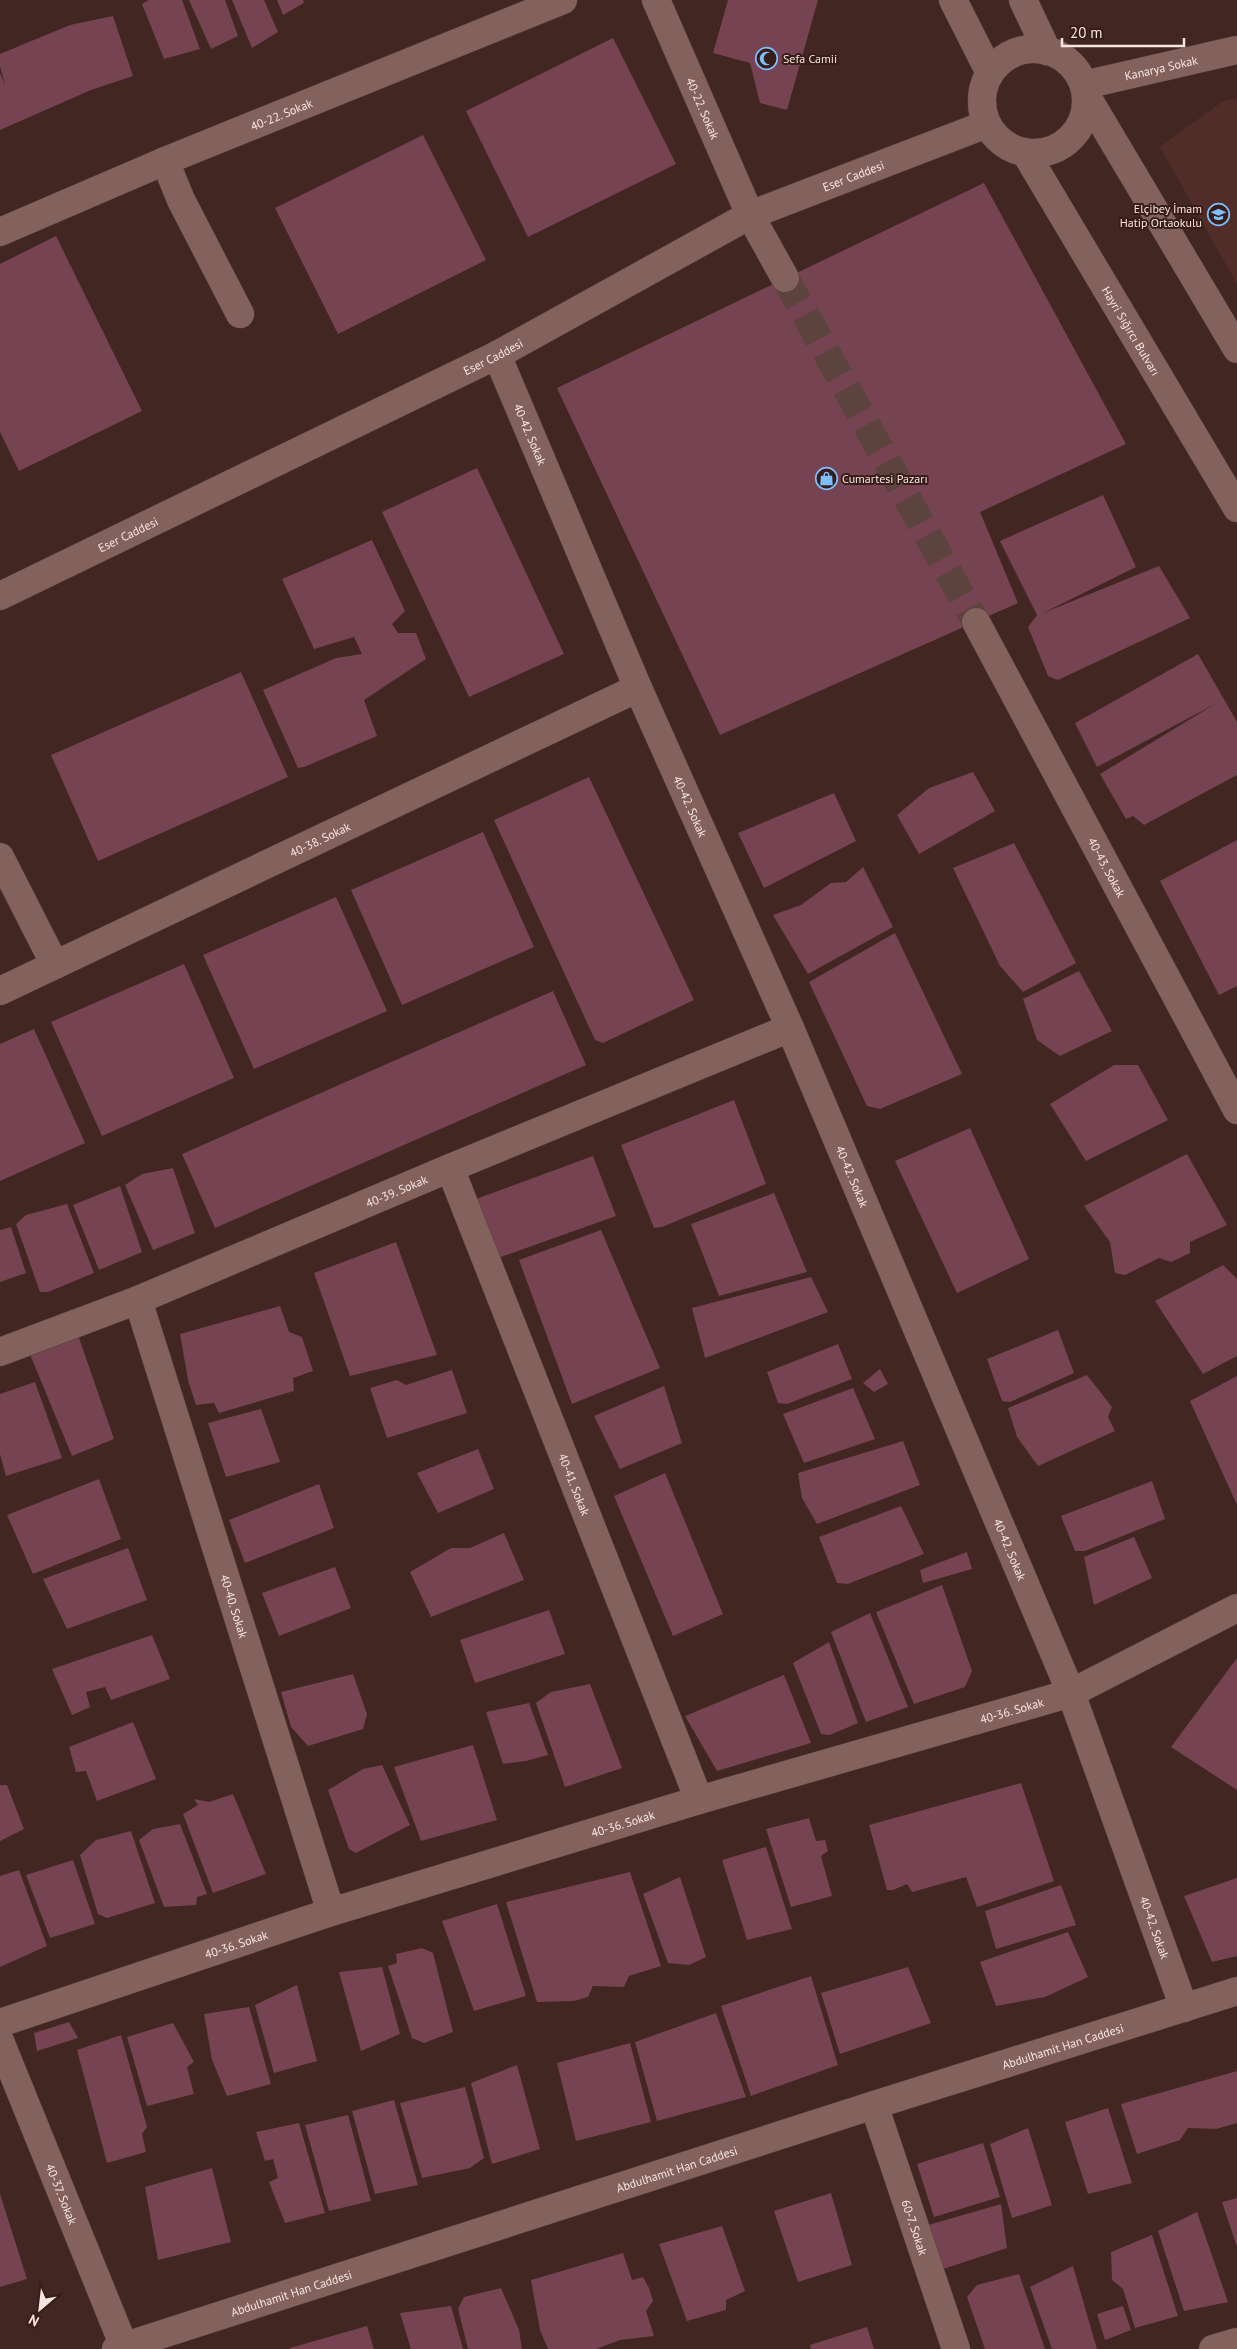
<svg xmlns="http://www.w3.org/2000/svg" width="1237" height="2349" font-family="'PT Sans',sans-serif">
<rect width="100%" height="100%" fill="#422621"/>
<!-- built -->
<path fill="#502d28" d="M 1237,98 L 1237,284 L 1160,147 L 1223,101 Z"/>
<!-- building -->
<g fill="#754352">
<path d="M 149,0 L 182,0 L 200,49 L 164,59 L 142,4 Z"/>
<path d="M 189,0 L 225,0 L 238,36 L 211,49 Z"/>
<path d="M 232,0 L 264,0 L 278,32 L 252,48 Z"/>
<path d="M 277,0 L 303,0 L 304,3 L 283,15 Z"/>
<path d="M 728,0 L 818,0 L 787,110 L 760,103 L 750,63 L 713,53 Z"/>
<path d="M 113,16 L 133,76 L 91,90 L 0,130 L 0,73 L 5,85 L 0,66 L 0,54 L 70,25 Z"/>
<path d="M 613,38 L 676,164 L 528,237 L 466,111 Z"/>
<path d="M 423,135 L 486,260 L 338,334 L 275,208 Z"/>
<path d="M 984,183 L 1126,444 L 980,512 L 1018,603 L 720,735 L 557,388 Z"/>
<path d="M 56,236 L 142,411 L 19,471 L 0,432 L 0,264 Z"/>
<path d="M 477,468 L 564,654 L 469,697 L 382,512 Z"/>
<path d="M 1103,495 L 1136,567 L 1043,613 L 1159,566 L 1190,618 L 1058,680 L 1048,676 L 1028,627 L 1037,615 L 1000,541 Z"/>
<path d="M 372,540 L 405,611 L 392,624 L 398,633 L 416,633 L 426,659 L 364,700 L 377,736 L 304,767 L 298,768 L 263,690 L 336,658 L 362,654 L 354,637 L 314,649 L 282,579 Z"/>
<path d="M 1198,654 L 1237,722 L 1237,775 L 1144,825 L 1133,816 L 1126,819 L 1100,774 L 1215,704 L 1097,767 L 1075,723 Z"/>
<path d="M 241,672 L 288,777 L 98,861 L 51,755 Z"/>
<path d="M 973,772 L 995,811 L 919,854 L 897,815 L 929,788 Z"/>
<path d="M 589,777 L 694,1000 L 603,1043 L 595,1040 L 494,820 Z"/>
<path d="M 834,793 L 856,841 L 764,888 L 738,833 Z"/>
<path d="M 483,832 L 534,947 L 402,1005 L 351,890 Z"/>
<path d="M 1237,840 L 1237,986 L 1219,995 L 1160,881 Z"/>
<path d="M 1014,843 L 1076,963 L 1023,992 L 1000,966 L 953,868 Z"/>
<path d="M 863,867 L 893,927 L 808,974 L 773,915 L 801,905 L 831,883 L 846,882 Z"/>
<path d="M 336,897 L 387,1011 L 254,1069 L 203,955 Z"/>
<path d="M 895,933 L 962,1074 L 880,1109 L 867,1106 L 809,982 Z"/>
<path d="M 184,964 L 234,1078 L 102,1136 L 51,1022 Z"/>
<path d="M 1079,971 L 1112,1031 L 1060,1056 L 1037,1040 L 1023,999 Z"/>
<path d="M 553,991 L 586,1065 L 215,1228 L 182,1154 Z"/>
<path d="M 34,1029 L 85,1143 L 0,1181 L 0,1044 Z"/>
<path d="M 1114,1065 L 1138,1065 L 1168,1120 L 1086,1161 L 1050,1104 Z"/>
<path d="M 734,1100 L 766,1184 L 662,1227 L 654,1228 L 621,1145 Z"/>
<path d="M 970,1128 L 1029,1259 L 957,1293 L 895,1161 Z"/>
<path d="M 1187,1154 L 1227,1225 L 1190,1242 L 1190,1253 L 1171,1262 L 1159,1258 L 1125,1275 L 1115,1273 L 1110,1242 L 1084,1206 Z"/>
<path d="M 593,1156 L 616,1216 L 498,1258 L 476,1199 Z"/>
<path d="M 173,1168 L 195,1233 L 153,1250 L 125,1185 L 142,1174 Z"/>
<path d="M 120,1186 L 142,1252 L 99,1270 L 73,1205 Z"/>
<path d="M 774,1193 L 807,1272 L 719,1296 L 691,1224 Z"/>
<path d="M 67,1204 L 94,1273 L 48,1292 L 40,1292 L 16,1224 L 26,1215 Z"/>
<path d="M 11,1227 L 26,1273 L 0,1282 L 0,1230 Z"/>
<path d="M 601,1230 L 660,1368 L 572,1404 L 519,1260 Z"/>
<path d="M 396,1242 L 437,1355 L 350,1376 L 314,1273 Z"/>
<path d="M 1223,1265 L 1237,1279 L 1237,1356 L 1203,1374 L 1155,1301 Z"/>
<path d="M 811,1277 L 828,1312 L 705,1358 L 692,1308 Z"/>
<path d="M 280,1306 L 289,1332 L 302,1337 L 313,1371 L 293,1378 L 294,1391 L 219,1413 L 214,1403 L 196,1405 L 188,1380 L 180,1334 Z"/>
<path d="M 1058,1330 L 1074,1373 L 1010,1402 L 1002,1401 L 987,1359 Z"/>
<path d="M 78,1335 L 114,1439 L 72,1456 L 29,1352 Z"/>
<path d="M 838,1344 L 852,1379 L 787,1404 L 778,1403 L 767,1372 Z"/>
<path d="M 880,1369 L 888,1384 L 874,1392 L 863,1383 Z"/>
<path d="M 452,1370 L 467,1413 L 387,1438 L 370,1388 L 397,1380 L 406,1385 Z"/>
<path d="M 1087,1375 L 1112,1407 L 1108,1417 L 1115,1431 L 1038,1466 L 1017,1437 L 1008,1408 Z"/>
<path d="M 1237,1376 L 1237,1505 L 1190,1401 Z"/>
<path d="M 35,1382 L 62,1458 L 6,1476 L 0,1454 L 0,1394 Z"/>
<path d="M 664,1386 L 682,1443 L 620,1469 L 594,1416 Z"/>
<path d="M 853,1388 L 875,1439 L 804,1463 L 783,1414 Z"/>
<path d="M 261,1409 L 280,1462 L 226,1477 L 208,1423 Z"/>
<path d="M 903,1441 L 920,1485 L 817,1524 L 802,1498 L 798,1473 Z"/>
<path d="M 478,1449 L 494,1489 L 438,1513 L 417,1473 Z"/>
<path d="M 665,1473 L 723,1614 L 673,1636 L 614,1496 Z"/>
<path d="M 99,1479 L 121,1539 L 33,1574 L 7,1515 Z"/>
<path d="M 1152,1481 L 1165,1519 L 1085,1551 L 1075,1551 L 1061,1516 Z"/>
<path d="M 319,1484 L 334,1528 L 245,1563 L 229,1520 Z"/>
<path d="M 901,1506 L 924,1554 L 848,1584 L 837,1583 L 819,1537 Z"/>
<path d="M 504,1533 L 524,1580 L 431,1617 L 410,1572 L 451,1548 L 470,1548 Z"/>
<path d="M 1134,1537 L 1152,1578 L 1094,1605 L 1084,1557 Z"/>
<path d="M 128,1548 L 147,1600 L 67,1629 L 43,1579 Z"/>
<path d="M 967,1552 L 972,1569 L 923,1583 L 920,1570 Z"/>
<path d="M 335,1567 L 351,1608 L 279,1636 L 262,1593 Z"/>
<path d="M 942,1585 L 972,1671 L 965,1687 L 914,1704 L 876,1612 Z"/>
<path d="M 549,1610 L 565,1654 L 475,1683 L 460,1640 Z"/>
<path d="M 870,1613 L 908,1707 L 866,1722 L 831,1632 Z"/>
<path d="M 152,1635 L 170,1679 L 111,1700 L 105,1687 L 86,1692 L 90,1707 L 72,1715 L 52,1669 Z"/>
<path d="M 829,1642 L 858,1723 L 830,1735 L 821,1734 L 793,1663 Z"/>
<path d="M 1237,1658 L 1237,1790 L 1171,1747 Z"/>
<path d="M 353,1674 L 367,1714 L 363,1729 L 308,1746 L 291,1727 L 281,1692 Z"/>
<path d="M 784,1675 L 811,1743 L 717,1771 L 685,1716 Z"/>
<path d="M 590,1684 L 622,1768 L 565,1787 L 536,1703 L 551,1692 Z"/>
<path d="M 529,1703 L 548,1755 L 526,1761 L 503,1764 L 486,1712 Z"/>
<path d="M 133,1722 L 156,1779 L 97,1801 L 86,1771 L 76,1772 L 69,1747 Z"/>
<path d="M 473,1745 L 497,1820 L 421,1841 L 394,1767 Z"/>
<path d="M 382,1765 L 410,1825 L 356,1853 L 349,1849 L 328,1790 L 363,1769 Z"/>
<path d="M 1021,1783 L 1054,1881 L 977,1907 L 966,1877 L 912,1892 L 907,1884 L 893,1890 L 887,1890 L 869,1825 Z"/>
<path d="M 0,1785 L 7,1785 L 24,1829 L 0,1841 Z"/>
<path d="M 233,1794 L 266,1874 L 213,1893 L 183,1814 L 198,1805 L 194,1799 L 209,1802 Z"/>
<path d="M 809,1818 L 816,1841 L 825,1840 L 828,1851 L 821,1856 L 832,1896 L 791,1907 L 766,1829 Z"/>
<path d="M 180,1824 L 207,1894 L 197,1897 L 196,1905 L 164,1907 L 139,1840 L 153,1829 Z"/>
<path d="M 131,1831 L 155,1903 L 107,1918 L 98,1914 L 80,1855 L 96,1840 Z"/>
<path d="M 766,1847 L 792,1929 L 747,1940 L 722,1860 Z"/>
<path d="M 73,1860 L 95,1924 L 50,1938 L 26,1875 Z"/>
<path d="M 19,1870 L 47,1946 L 0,1967 L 0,1876 Z"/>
<path d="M 630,1872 L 661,1966 L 629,1976 L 624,1987 L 593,1986 L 588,1997 L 574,2001 L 537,2002 L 506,1902 Z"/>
<path d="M 680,1877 L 706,1957 L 689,1965 L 668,1963 L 643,1894 Z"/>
<path d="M 1237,1878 L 1237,1956 L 1212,1962 L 1184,1896 Z"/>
<path d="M 1061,1885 L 1076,1925 L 996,1949 L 985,1911 Z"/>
<path d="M 497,1904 L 526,1996 L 474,2011 L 442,1921 Z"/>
<path d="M 1068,1932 L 1088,1977 L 1045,1997 L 996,2006 L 980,1962 Z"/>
<path d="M 422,1948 L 433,1953 L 453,2032 L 424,2043 L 412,2038 L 388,1966 L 397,1963 L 396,1954 Z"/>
<path d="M 382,1967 L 400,2034 L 361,2051 L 339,1972 Z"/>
<path d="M 908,1967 L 931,2023 L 840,2054 L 821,1993 Z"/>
<path d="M 811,1976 L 838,2065 L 751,2096 L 721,2006 Z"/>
<path d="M 297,1985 L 317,2061 L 274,2073 L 255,2005 Z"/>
<path d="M 249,2007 L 271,2084 L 227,2096 L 212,2060 L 204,2014 Z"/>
<path d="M 716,2013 L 746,2097 L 657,2121 L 635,2042 Z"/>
<path d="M 69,2022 L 78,2038 L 37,2051 L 34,2033 Z"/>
<path d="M 173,2023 L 194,2062 L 187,2067 L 194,2094 L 147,2106 L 127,2037 Z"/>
<path d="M 121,2035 L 147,2127 L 142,2134 L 146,2152 L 107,2163 L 77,2050 Z"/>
<path d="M 630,2043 L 651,2122 L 576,2141 L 557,2063 Z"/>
<path d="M 517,2065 L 540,2149 L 492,2164 L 471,2083 Z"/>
<path d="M 1237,2071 L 1237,2123 L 1216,2129 L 1188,2128 L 1180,2140 L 1137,2154 L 1121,2104 Z"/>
<path d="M 465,2087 L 484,2158 L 470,2168 L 422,2178 L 400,2103 Z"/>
<path d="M 394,2100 L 418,2185 L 375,2194 L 352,2111 Z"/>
<path d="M 1108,2108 L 1132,2183 L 1088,2194 L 1065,2122 Z"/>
<path d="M 348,2115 L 371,2201 L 329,2211 L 305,2125 Z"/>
<path d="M 299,2123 L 325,2213 L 285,2223 L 269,2182 L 278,2178 L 273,2159 L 265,2161 L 256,2132 Z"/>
<path d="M 1028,2128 L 1052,2205 L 1012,2218 L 990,2144 Z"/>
<path d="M 983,2143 L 1000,2197 L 934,2217 L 917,2164 Z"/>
<path d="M 212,2168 L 231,2242 L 158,2260 L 145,2187 Z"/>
<path d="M 831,2193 L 852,2265 L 798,2282 L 774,2211 Z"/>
<path d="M 0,2194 L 27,2279 L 0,2287 Z"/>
<path d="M 1237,2198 L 1237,2247 L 1222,2202 Z"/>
<path d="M 1001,2204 L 1007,2248 L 931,2273 L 918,2228 Z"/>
<path d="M 1197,2212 L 1228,2302 L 1184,2311 L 1158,2231 Z"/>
<path d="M 722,2226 L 745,2291 L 726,2300 L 726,2310 L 687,2321 L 659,2244 Z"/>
<path d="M 1152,2235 L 1178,2316 L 1135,2328 L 1123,2289 L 1112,2280 L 1111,2252 Z"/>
<path d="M 623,2253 L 632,2280 L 643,2277 L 649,2288 L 653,2301 L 646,2311 L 654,2336 L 620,2340 L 596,2349 L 548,2349 L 540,2330 L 531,2280 Z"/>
<path d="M 1073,2266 L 1097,2349 L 1052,2349 L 1030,2287 Z"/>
<path d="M 1019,2274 L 1045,2349 L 985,2349 L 967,2297 L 977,2285 Z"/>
<path d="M 501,2288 L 519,2330 L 522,2349 L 468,2349 L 458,2309 L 464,2297 Z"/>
<path d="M 451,2306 L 463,2349 L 411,2349 L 400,2313 Z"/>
<path d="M 1123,2306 L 1131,2330 L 1105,2340 L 1097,2314 Z"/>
<path d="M 367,2326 L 374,2349 L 290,2349 L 290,2348 Z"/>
<path d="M 867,2327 L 874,2349 L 811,2349 L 810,2345 Z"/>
</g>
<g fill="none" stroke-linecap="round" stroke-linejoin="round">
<!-- minor-tunnel -->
<path stroke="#5d433e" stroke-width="28" stroke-dasharray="28 14" stroke-linecap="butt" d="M 785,278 L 976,622"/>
<defs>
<g id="minor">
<path id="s1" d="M 656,0 L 750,215 L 785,278"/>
<path d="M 953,0 L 990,73"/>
<path d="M 1023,0 L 1047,51"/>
<circle cx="1034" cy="101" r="52"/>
<path id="s2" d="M 1084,85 L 1237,50"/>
<path d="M 1087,97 L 1237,349"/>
<path id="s3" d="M 1025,152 L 1237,508"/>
<path d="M 165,161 L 181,200 L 240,314"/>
<path id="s4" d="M 0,232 L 165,161 L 563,0"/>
<path id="s5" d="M 497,355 L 638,688 L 790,1028 L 1071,1693 L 1184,2008"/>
<path id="s6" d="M 0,596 L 497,355 L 750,215 L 987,124"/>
<path id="s7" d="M 976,622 L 1237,1110"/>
<path d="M 0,857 L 55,965"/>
<path id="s8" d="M 0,991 L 638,688"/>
<path id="s9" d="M 450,1168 L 699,1800"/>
<path id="s10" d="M 138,1300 L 331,1912"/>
<path id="s11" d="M 0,1352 L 138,1300 L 450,1168 L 790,1028"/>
<path id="s12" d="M 0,2023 L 331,1912 L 699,1800 L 1071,1693 L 1237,1608"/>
<path id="s13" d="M 0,2041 L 125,2349"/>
<path id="s14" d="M 874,2105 L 956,2349"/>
<path id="s15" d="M 116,2349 L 874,2105 L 1237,1991"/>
<path d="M 1213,2349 L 1237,2342"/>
</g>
</defs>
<!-- minor casing -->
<use href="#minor" stroke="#59423e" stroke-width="29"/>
<!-- minor -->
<use href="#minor" stroke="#83625d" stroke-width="28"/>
</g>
<!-- icons -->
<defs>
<symbol id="mosque-ring" viewBox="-11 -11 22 22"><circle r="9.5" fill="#371c18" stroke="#7ebef9" stroke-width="1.5"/><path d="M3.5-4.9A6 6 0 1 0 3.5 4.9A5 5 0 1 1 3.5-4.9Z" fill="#7ebef9"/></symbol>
<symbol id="school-ring" viewBox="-11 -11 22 22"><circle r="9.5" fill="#371c18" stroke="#7ebef9" stroke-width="1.5"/><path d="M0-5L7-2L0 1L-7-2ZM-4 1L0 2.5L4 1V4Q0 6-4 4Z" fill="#7ebef9"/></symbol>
<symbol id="shop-ring" viewBox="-11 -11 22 22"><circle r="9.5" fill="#371c18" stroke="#7ebef9" stroke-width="1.5"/><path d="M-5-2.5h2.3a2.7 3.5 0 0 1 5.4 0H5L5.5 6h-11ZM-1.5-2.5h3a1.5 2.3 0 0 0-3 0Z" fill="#7ebef9"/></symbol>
</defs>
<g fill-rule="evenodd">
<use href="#mosque-ring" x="754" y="46" width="25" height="25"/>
<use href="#school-ring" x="1206" y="202" width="25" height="25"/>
<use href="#shop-ring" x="814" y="466" width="25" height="25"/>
</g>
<g text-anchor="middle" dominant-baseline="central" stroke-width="4" stroke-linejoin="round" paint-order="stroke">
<!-- poi labels -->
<g font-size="12" fill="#f8e5e1" stroke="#371c18" text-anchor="start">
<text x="783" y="58">Sefa Camii</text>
<text x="1202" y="208" text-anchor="end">Elçibey İmam<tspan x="1202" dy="14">Hatip Ortaokulu</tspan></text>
<text x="842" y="478">Cumartesi Pazarı</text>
</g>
<!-- street labels -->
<g font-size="12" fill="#f8e5e1" stroke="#371c18">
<text stroke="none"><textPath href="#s2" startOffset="79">Kanarya Sokak</textPath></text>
<text stroke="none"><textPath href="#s1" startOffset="118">40-22. Sokak</textPath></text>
<text stroke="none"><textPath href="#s4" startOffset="305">40-22. Sokak</textPath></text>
<text stroke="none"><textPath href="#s6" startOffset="952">Eser Caddesi</textPath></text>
<text stroke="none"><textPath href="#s3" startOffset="208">Hayri Sığırcı Bulvarı</textPath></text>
<text stroke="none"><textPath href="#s6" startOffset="548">Eser Caddesi</textPath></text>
<text stroke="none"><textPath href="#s5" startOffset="86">40-42. Sokak</textPath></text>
<text stroke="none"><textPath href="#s6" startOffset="142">Eser Caddesi</textPath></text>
<text stroke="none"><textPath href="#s5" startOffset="491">40-42. Sokak</textPath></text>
<text stroke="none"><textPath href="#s8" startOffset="354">40-38. Sokak</textPath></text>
<text stroke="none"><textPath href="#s7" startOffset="278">40-43. Sokak</textPath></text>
<text stroke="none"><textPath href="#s5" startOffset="895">40-42. Sokak</textPath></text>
<text stroke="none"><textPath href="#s11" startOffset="428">40-39. Sokak</textPath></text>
<text stroke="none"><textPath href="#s9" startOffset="340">40-41. Sokak</textPath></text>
<text stroke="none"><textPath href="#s5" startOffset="1300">40-42. Sokak</textPath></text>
<text stroke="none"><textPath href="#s10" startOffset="321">40-40. Sokak</textPath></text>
<text stroke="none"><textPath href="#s12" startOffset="1059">40-36. Sokak</textPath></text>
<text stroke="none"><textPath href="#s12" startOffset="654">40-36. Sokak</textPath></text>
<text stroke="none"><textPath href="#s5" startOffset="1705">40-42. Sokak</textPath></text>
<text stroke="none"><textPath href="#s12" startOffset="249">40-36. Sokak</textPath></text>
<text stroke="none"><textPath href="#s15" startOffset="994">Abdulhamit Han Caddesi</textPath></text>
<text stroke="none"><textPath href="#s15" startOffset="589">Abdulhamit Han Caddesi</textPath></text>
<text stroke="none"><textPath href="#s13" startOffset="165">40-37. Sokak</textPath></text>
<text stroke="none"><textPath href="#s14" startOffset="129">60-7. Sokak</textPath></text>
<text stroke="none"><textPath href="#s15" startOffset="184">Abdulhamit Han Caddesi</textPath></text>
</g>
</g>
<!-- north arrow -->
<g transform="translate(40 2309) rotate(208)" stroke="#371c18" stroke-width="4" paint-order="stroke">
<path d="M0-4L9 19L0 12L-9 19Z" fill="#f8e5e1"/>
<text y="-8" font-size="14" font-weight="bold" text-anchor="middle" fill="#f8e5e1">N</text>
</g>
<!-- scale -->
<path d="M1062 38v8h122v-8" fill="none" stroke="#f8e5e1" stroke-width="2.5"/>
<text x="1070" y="38" font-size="15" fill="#f8e5e1" stroke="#371c18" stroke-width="4" paint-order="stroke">20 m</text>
</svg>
